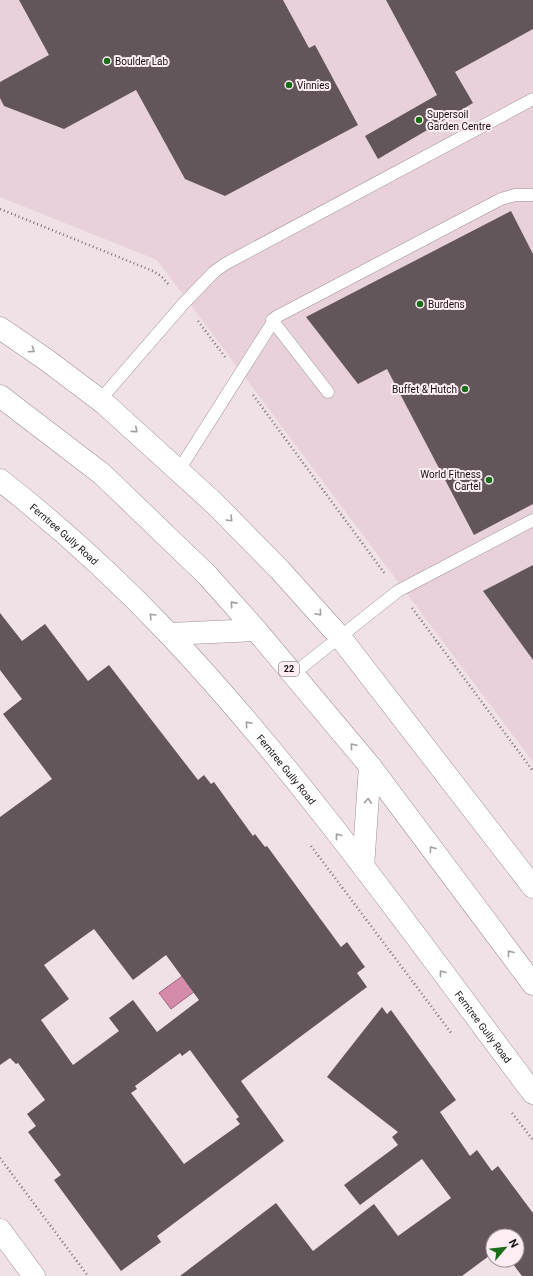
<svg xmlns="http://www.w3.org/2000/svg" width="533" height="1276" font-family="Roboto,sans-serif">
<rect width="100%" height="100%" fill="#f0e1e7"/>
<!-- built -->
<path fill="#e8d1da" d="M 0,0 L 533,0 L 533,762 L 157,260 L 0,197 Z"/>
<!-- water -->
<path fill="#d68bab" stroke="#9c667d" d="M 192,969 L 203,985 L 171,1009 L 159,993 Z"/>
<!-- building -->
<g fill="#63565b" fill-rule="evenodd">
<path d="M 19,0 L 283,0 L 309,48 L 315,45 L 358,125 L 225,196 L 185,179 L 136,90 L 64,129 L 4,106 L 0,98 L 0,82 L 49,55 Z"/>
<path d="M 386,0 L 533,0 L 533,29 L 455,72 L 473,103 L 378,159 L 365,136 L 437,95 Z"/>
<path d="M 511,211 L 533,254 L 533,504 L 474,535 L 387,369 L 358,384 L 306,317 Z"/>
<path d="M 533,565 L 533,660 L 483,591 Z"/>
<path d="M 0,613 L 22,641 L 45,624 L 88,681 L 109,665 L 198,780 L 204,775 L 211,784 L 214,782 L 253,836 L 255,834 L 265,847 L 267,846 L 341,947 L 347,942 L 365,967 L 357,973 L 367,987 L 241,1081 L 284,1141 L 157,1236 L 161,1242 L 121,1271 L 54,1180 L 61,1175 L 28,1132 L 36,1126 L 27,1114 L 45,1100 L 18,1063 L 16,1064 L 10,1058 L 0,1065 L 0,817 L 52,779 L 3,714 L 22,699 L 0,670 ZM 94,929 L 133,980 L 166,955 L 199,1000 L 157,1032 L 133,1000 L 109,1018 L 119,1031 L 73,1065 L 41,1020 L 69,999 L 44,965 ZM 190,1050 L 239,1117 L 236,1119 L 240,1124 L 184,1164 L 131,1093 L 137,1089 L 135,1086 L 180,1053 L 182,1056 Z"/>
<path d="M 382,1007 L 387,1014 L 391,1010 L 456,1100 L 440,1112 L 470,1156 L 477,1150 L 492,1171 L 498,1166 L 533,1213 L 533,1276 L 522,1276 L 510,1260 L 517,1260 L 517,1236 L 493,1236 L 493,1253 L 462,1276 L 180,1276 L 276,1203 L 313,1251 L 374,1204 L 398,1236 L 451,1198 L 422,1159 L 360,1205 L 344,1185 L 398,1145 L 392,1137 L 398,1132 L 327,1077 Z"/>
</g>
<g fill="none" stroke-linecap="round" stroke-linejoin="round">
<defs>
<g id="service">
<path d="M 272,320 L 328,392"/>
<path d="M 100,400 L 184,303 L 214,272 L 225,264 L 533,99"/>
<path d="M 179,470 L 276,317 L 501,199 L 515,195 L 533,195"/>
<path d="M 293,674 L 398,591 L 533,520"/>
</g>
<g id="minor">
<path id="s1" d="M 0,480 C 60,527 117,579 169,634 C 302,775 417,939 533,1093"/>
<path d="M 170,634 L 256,630"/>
<path d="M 363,867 L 370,766"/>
<path d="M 0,1230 L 34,1276"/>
</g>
<g id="primary">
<path d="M 0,328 L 48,361 L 105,404 L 214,503 L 279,569 L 340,637 L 533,887"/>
<path d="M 0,396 L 102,474 L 208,576 L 256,630 L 370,766 L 533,984"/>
</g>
</defs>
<!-- service casing -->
<use href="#service" stroke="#9f9096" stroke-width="13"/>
<!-- minor casing -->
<use href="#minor" stroke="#9f9096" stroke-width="23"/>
<!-- primary casing -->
<use href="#primary" stroke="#9f9096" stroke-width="23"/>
<!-- path -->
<g stroke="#7a7074" stroke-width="2.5" stroke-dasharray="1 3" stroke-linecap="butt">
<path d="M 0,209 L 153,271 L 161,276 L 170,286"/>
<path d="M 198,321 L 225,357"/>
<path d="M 253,395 L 385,574"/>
<path d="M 412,608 L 533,771"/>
<path d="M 311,846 L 452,1034"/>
<path d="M 512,1113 L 533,1140"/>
<path d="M 0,1158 L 88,1276"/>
</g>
<!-- service -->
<use href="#service" stroke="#fff" stroke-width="12"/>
<!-- minor -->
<use href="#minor" stroke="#fff" stroke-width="22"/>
<!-- primary -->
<use href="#primary" stroke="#fff" stroke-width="22"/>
</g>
<!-- one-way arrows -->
<defs><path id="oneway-chevron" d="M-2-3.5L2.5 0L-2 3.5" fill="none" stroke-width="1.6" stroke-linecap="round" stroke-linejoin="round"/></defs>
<g stroke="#a29fa0">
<use href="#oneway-chevron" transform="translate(32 350) rotate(34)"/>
<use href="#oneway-chevron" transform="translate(135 430) rotate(41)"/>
<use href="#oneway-chevron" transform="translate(230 519) rotate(45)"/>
<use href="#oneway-chevron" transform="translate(233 604) rotate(-132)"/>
<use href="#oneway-chevron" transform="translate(319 613) rotate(49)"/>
<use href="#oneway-chevron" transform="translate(152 616) rotate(-135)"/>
<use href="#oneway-chevron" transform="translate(248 724) rotate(-131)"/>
<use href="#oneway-chevron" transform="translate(353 746) rotate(-130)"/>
<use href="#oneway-chevron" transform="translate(368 801) rotate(-86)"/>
<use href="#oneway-chevron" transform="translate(338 836) rotate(-128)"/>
<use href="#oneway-chevron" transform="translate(432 849) rotate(-127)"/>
<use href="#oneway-chevron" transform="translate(510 953) rotate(-127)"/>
<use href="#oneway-chevron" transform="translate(442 973) rotate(-127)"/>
</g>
<!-- markers -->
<g fill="#186d16" stroke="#feeef4" stroke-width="1.5">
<circle cx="107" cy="61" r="4"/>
<circle cx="289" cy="85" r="4"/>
<circle cx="419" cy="120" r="4"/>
<circle cx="420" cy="304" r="4"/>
<circle cx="465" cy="389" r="4"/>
<circle cx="489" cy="480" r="4"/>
</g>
<g text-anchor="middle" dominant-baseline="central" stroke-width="4" stroke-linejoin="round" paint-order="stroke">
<!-- shield labels -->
<rect fill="#feeef4" stroke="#5c5356" stroke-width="1" x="279" y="662" width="20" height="14" rx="3"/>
<g font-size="9" font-weight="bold" fill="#161012">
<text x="289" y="669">22</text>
</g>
<!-- poi labels -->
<g font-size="10" fill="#161012" stroke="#feeef4" text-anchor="start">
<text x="115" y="61">Boulder Lab</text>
<text x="297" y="85">Vinnies</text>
<text x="427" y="114">Supersoil<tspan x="427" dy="12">Garden Centre</tspan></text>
<text x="428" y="304">Burdens</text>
<text x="457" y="389" text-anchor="end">Buffet &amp; Hutch</text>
<text x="481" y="474" text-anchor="end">World Fitness<tspan x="481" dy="12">Cartel</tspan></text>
</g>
<!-- street labels -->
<g font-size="10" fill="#161012" stroke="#feeef4">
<text stroke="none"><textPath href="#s1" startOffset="84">Ferntree Gully Road</textPath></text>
<text stroke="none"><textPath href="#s1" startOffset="408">Ferntree Gully Road</textPath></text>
<text stroke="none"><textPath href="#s1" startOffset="732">Ferntree Gully Road</textPath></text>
</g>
</g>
<!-- north arrow -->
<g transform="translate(505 1248) rotate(62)"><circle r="19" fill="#feeef4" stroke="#a1959a"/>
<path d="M0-3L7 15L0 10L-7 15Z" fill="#186d16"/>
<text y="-6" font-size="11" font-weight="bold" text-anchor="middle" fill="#161012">N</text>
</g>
</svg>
